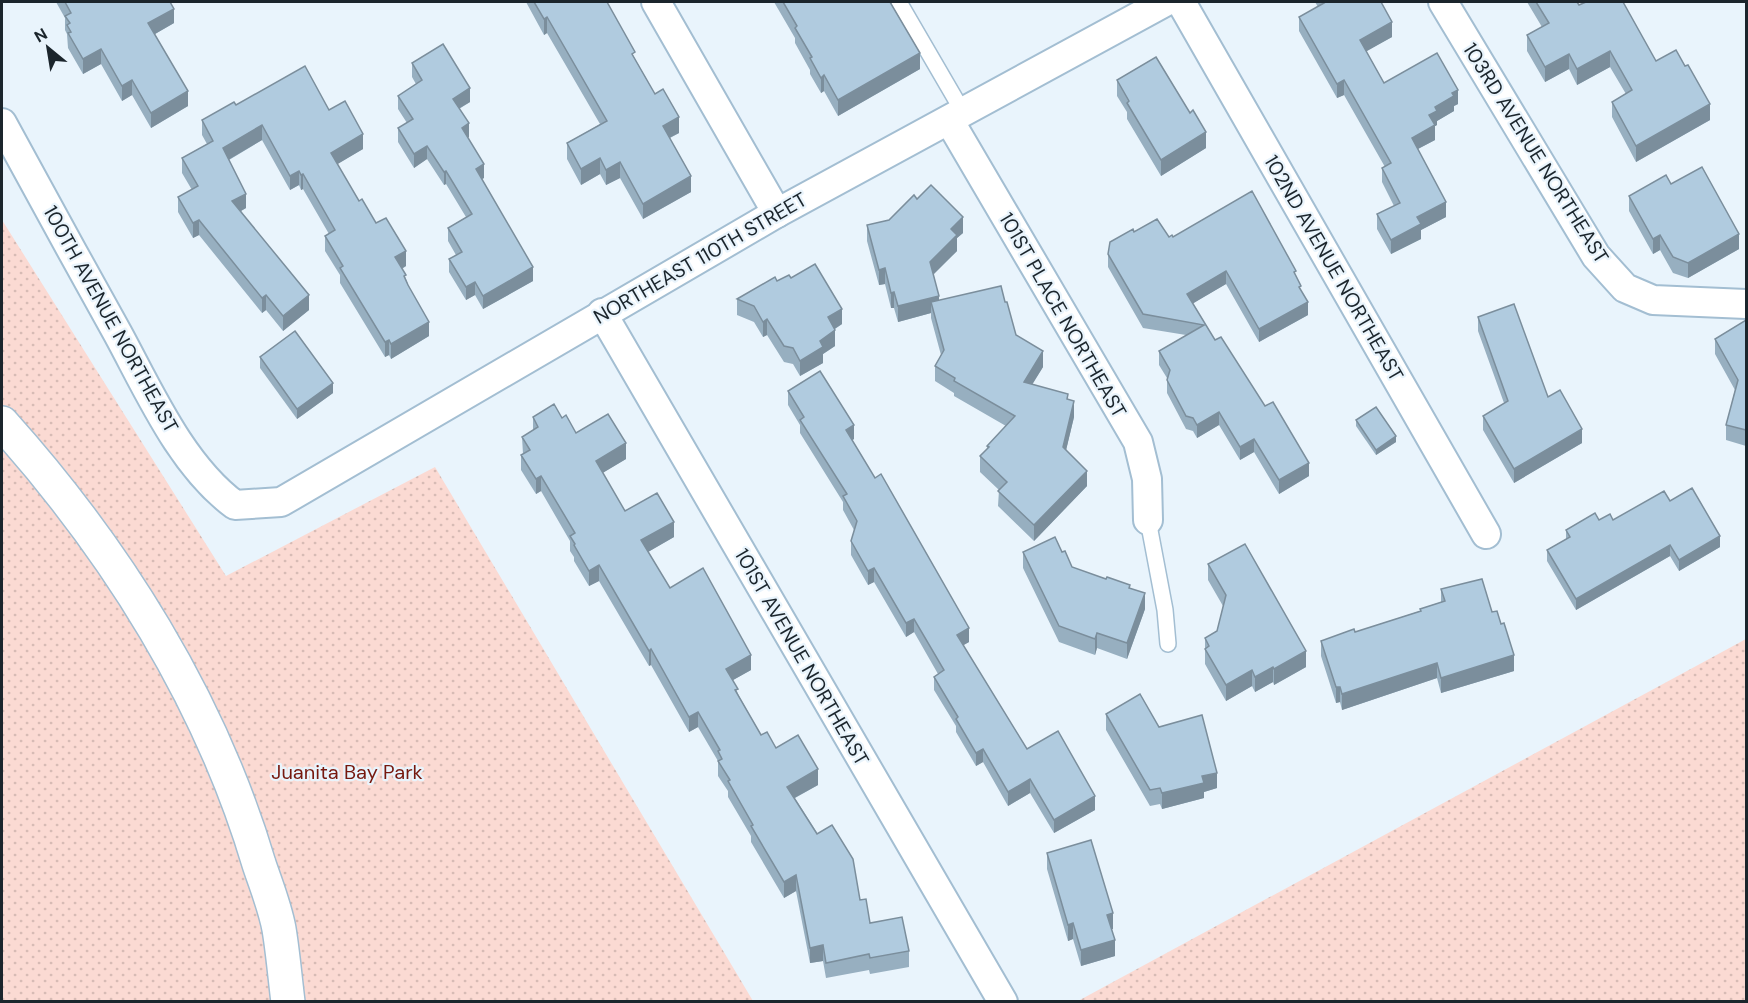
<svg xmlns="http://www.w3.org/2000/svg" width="1748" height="1003" font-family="'DM Sans',sans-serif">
<defs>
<pattern id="park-dots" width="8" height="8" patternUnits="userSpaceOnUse" patternTransform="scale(1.5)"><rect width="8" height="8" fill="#fbdad3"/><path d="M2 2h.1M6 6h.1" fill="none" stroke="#d7bbb5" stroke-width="1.8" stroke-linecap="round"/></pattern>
</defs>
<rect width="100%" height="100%" fill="#e9f4fc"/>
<!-- park -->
<g fill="url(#park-dots)">
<path d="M 2,220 L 226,576 L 435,467 L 753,1001 L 2,1001 Z"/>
<path d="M 1746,639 L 1746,1001 L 1078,1001 Z"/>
</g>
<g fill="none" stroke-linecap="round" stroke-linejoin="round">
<defs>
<g id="service">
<path d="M 899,2 L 963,112"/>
<path d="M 1148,520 L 1165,610 L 1168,644"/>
</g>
<g id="minor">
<path d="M 656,2 L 777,213"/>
<path d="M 1181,2 L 1486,534"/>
<path d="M 1443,2 L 1596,256 L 1625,288 L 1653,300 L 1746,304"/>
<path d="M 949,120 L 1138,442 L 1147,479 L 1148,520"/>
<path d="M 2,123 C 40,193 79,264 118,334 C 149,391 181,465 235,505 L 281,502 L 777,213 L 1165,2"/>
<path d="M 602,313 L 1003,1002"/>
</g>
<path id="secondary" d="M 2,423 C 116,550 210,699 259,864 C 266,885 275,907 279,929 C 283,953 285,978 288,1002"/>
</defs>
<!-- service casing -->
<use href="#service" stroke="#a3bed2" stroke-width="18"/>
<!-- minor casing -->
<use href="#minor" stroke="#a3bed2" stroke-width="32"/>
<!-- secondary casing -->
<use href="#secondary" stroke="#a3bed2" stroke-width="36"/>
<!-- service -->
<use href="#service" stroke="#fff" stroke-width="15"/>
<!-- minor -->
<use href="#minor" stroke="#fff" stroke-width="28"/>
<!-- secondary -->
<use href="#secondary" stroke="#fff" stroke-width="33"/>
</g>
<!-- wall -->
<g fill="#97afc0">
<path d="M 56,2 L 108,2 L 174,23 L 155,34 L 188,106 L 151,128 L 132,95 L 122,101 L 101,64 L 83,74 L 68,48 L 67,34 L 65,30 L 65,18 Z"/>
<path d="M 526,2 L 607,2 L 635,59 L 655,94 L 679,133 L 670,138 L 691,192 L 643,219 L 620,178 L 606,185 L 600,174 L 581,185 L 567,159 L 567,143 L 600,124 L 547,33 L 544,35 Z"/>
<path d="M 774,2 L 890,2 L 920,69 L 838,116 L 824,91 L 821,93 L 810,74 L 810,70 L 795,43 L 795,38 Z"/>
<path d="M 1315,2 L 1381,2 L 1392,37 L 1366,51 L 1384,83 L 1458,104 L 1454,106 L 1454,111 L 1437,121 L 1437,125 L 1435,126 L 1435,140 L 1418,149 L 1446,217 L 1421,230 L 1421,239 L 1391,254 L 1377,229 L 1377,214 L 1394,206 L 1382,182 L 1382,168 L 1385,167 L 1344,95 L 1337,98 L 1299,31 L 1299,17 L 1318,7 Z"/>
<path d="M 1527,2 L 1577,2 L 1579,5 L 1656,61 L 1710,120 L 1636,162 L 1612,117 L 1612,102 L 1626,94 L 1610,67 L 1577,85 L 1569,69 L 1545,82 L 1527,51 L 1527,35 L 1542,27 Z"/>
<path d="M 412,63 L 470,102 L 459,109 L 469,137 L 467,137 L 484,178 L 482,179 L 533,281 L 483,309 L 475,295 L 466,300 L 449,272 L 449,259 L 456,255 L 448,241 L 448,228 L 466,217 L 446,184 L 444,185 L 427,159 L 414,168 L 398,142 L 398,128 L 407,123 L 398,109 L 398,96 L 416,84 L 412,77 Z"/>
<path d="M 1117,80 L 1190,113 L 1206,148 L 1161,176 L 1127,119 L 1127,112 L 1117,96 Z"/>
<path d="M 236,105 L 329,110 L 363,149 L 337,164 L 359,201 L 376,223 L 406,266 L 402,269 L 429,336 L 391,359 L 389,355 L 385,357 L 340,283 L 340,275 L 325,251 L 325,236 L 329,234 L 303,189 L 301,190 L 299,185 L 290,190 L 262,140 L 229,160 L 246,208 L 241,211 L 309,310 L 283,331 L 266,310 L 262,313 L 199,235 L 193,238 L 178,212 L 178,197 L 192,190 L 182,173 L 182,158 L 207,144 L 202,135 L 202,120 Z"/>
<path d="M 1671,184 L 1739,249 L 1688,278 L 1673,273 L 1660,250 L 1653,254 L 1629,211 L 1629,196 Z"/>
<path d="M 917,199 L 963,233 L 957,238 L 957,251 L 933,274 L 939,300 L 1005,302 L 1016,335 L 1043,367 L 1032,384 L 1068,400 L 1074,417 L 1066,450 L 1087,486 L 1034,541 L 998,506 L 999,490 L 980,472 L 980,456 L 987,449 L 987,446 L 1006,426 L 954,396 L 954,393 L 935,381 L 935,366 L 941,355 L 931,318 L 931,313 L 898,322 L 894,308 L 891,308 L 885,284 L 879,285 L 867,241 L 867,225 L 889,220 Z"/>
<path d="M 1134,232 L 1173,237 L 1296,276 L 1301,291 L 1308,315 L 1259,342 L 1226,284 L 1193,303 L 1215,340 L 1265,406 L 1309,476 L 1279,494 L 1254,452 L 1240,460 L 1219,425 L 1197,438 L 1193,431 L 1186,429 L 1167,393 L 1167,378 L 1159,365 L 1159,351 L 1186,335 L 1143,328 L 1108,267 L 1108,254 Z"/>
<path d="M 791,278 L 842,324 L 835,329 L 835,346 L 823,354 L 823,363 L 800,376 L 793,364 L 784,362 L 767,335 L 763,337 L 754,322 L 737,315 L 737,299 L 777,281 Z"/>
<path d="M 1478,317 L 1548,397 L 1582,443 L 1514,483 L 1483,430 L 1483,416 L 1504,403 L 1478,331 Z"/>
<path d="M 1746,320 L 1746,446 L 1726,440 L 1726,425 L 1735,390 L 1715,354 L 1715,339 Z"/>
<path d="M 260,357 L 333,393 L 297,419 L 260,368 Z"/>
<path d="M 788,391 L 854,439 L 852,440 L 969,642 L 963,645 L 1027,749 L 1095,810 L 1054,833 L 1030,793 L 1008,806 L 983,762 L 976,766 L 956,732 L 956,726 L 934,690 L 934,677 L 938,674 L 914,632 L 906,637 L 874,582 L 868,585 L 851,555 L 851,541 L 854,530 L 843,510 L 843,502 L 800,433 L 800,425 L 788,405 Z"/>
<path d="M 533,417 L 562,418 L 576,433 L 626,459 L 602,473 L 625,511 L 674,537 L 648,552 L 670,588 L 751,670 L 733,680 L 738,694 L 761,735 L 818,785 L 795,798 L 860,900 L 870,923 L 909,951 L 909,967 L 870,974 L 869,970 L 826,978 L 823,961 L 810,963 L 796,891 L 784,898 L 751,842 L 751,836 L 728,797 L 728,791 L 718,776 L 718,761 L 698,727 L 689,732 L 651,665 L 649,666 L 599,581 L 589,586 L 574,561 L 574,557 L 570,551 L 570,541 L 541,491 L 536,494 L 521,470 L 521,455 L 523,454 L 522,437 L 533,431 Z"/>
<path d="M 1356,420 L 1396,442 L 1376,455 L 1356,426 Z"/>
<path d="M 1670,501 L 1720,547 L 1679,571 L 1670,556 L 1576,610 L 1547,561 L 1547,550 L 1566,539 L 1566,530 L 1599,520 L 1613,520 Z"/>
<path d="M 1023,552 L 1062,552 L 1072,567 L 1130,588 L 1145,609 L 1127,659 L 1097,648 L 1095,655 L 1059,642 L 1023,568 Z"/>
<path d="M 1208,564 L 1306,667 L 1274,685 L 1273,682 L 1255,692 L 1252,686 L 1226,701 L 1205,664 L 1205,638 L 1217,631 L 1223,606 L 1208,580 Z"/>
<path d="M 1441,589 L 1492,612 L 1514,671 L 1441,693 L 1437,678 L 1342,710 L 1340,702 L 1336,703 L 1321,656 L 1321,641 L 1355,632 L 1420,611 L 1420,609 L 1441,602 Z"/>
<path d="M 1106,714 L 1159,727 L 1217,788 L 1204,792 L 1204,798 L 1162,809 L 1160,804 L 1150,806 L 1106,730 Z"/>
<path d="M 1047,853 L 1113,929 L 1112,929 L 1115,956 L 1081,966 L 1073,939 L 1068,941 L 1047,869 Z"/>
</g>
<!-- shaded-wall -->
<g fill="#7b8e9c">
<path d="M 174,9 L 174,23 L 148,38 L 148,23 Z"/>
<path d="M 547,17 L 547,33 L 544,35 L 544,19 Z"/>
<path d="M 1392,22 L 1392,37 L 1360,55 L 1360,40 Z"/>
<path d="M 101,49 L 101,64 L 83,74 L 83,59 Z"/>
<path d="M 1610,51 L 1610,67 L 1577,85 L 1577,69 Z"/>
<path d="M 920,53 L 920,69 L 838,116 L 838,100 Z"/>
<path d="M 1569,54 L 1569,69 L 1545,82 L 1545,67 Z"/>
<path d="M 824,75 L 824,91 L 821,93 L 821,78 Z"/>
<path d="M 132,80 L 132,95 L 122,101 L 122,86 Z"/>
<path d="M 1344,80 L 1344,95 L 1337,98 L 1337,84 Z"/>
<path d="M 470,88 L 470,102 L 453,112 L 453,99 Z"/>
<path d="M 1458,90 L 1458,104 L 1454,106 L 1454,111 L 1437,121 L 1437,125 L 1435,126 L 1435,140 L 1412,152 L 1412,138 L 1429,115 L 1435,107 L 1452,93 Z"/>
<path d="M 188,91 L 188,106 L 151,128 L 151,113 Z"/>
<path d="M 1710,104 L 1710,120 L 1636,162 L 1636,146 Z"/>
<path d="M 679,117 L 679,133 L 663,141 L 663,126 Z"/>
<path d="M 469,123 L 469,137 L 462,141 L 462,128 Z"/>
<path d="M 262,125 L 262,140 L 223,163 L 223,148 Z"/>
<path d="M 1206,132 L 1206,148 L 1161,176 L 1161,160 Z"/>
<path d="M 363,134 L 363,149 L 331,168 L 331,153 Z"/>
<path d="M 427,146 L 427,159 L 414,168 L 414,154 Z"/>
<path d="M 600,158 L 600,174 L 581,185 L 581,169 Z"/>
<path d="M 620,162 L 620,178 L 606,185 L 606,170 Z"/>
<path d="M 484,164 L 484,178 L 476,182 L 476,169 Z"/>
<path d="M 299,171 L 299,185 L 290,190 L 290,176 Z"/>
<path d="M 446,171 L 446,184 L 444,185 L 444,172 Z"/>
<path d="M 303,174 L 303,189 L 301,190 L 301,175 Z"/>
<path d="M 691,176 L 691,192 L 643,219 L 643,204 Z"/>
<path d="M 246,194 L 246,208 L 232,216 L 232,201 Z"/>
<path d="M 1446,202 L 1446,217 L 1421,230 L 1421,239 L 1391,254 L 1391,240 L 1417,217 Z"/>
<path d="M 963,217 L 963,233 L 957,238 L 957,251 L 930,278 L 930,262 L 951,229 Z"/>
<path d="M 199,220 L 199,235 L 193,238 L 193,223 Z"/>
<path d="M 1739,234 L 1739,249 L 1688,278 L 1688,263 Z"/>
<path d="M 1660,235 L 1660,250 L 1653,254 L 1653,239 Z"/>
<path d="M 406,251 L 406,266 L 395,272 L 395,257 Z"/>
<path d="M 533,267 L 533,281 L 483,309 L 483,296 Z"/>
<path d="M 885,268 L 885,284 L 879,285 L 879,270 Z"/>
<path d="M 1226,271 L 1226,284 L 1187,307 L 1187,294 Z"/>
<path d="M 475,282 L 475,295 L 466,300 L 466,287 Z"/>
<path d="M 894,292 L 894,308 L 891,308 L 891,293 Z"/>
<path d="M 266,295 L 266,310 L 262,313 L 262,298 Z"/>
<path d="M 309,295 L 309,310 L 283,331 L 283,316 Z"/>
<path d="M 939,296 L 939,311 L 931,302 L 931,313 L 898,322 L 898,306 Z"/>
<path d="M 1308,302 L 1308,315 L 1259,342 L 1259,329 Z"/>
<path d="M 842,309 L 842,324 L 828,333 L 828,317 Z"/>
<path d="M 767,319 L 767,335 L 763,337 L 763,322 Z"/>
<path d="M 429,322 L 429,336 L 391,359 L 391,344 Z"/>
<path d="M 835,330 L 835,346 L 823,354 L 823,363 L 800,376 L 800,361 L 820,341 Z"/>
<path d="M 389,340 L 389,355 L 385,357 L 385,342 Z"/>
<path d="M 1043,351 L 1043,367 L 1024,398 L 1024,382 Z"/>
<path d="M 333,383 L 333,393 L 297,419 L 297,409 Z"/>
<path d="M 1074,401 L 1074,417 L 1063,463 L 1063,447 Z"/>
<path d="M 1219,412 L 1219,425 L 1197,438 L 1197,425 Z"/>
<path d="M 854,425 L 854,439 L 846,444 L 846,430 Z"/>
<path d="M 1582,429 L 1582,443 L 1514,483 L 1514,469 Z"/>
<path d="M 1396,436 L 1396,442 L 1376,455 L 1376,450 Z"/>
<path d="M 1254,439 L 1254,452 L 1240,460 L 1240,447 Z"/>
<path d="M 626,443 L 626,459 L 596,477 L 596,461 Z"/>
<path d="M 1309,463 L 1309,476 L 1279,494 L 1279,480 Z"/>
<path d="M 1087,471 L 1087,486 L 1034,541 L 1034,525 Z"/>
<path d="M 541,476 L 541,491 L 536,494 L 536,479 Z"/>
<path d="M 674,522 L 674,537 L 641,556 L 641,540 Z"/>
<path d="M 1720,536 L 1720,547 L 1679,571 L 1679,560 Z"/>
<path d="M 1670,545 L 1670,556 L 1576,610 L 1576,599 Z"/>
<path d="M 599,565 L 599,581 L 589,586 L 589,571 Z"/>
<path d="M 874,568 L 874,582 L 868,585 L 868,571 Z"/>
<path d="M 1145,593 L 1145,609 L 1127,659 L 1127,643 Z"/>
<path d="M 914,619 L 914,632 L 906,637 L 906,623 Z"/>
<path d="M 969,628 L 969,642 L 957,649 L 957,635 Z"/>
<path d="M 1097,633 L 1097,648 L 1095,655 L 1095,639 Z"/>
<path d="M 651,649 L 651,665 L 649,666 L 649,651 Z"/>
<path d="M 1306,651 L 1306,667 L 1274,685 L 1274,669 Z"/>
<path d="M 751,655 L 751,670 L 726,684 L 726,669 Z"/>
<path d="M 1514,655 L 1514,671 L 1441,693 L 1441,678 Z"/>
<path d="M 1437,663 L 1437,678 L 1342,710 L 1342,694 Z"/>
<path d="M 1273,667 L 1273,682 L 1255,692 L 1255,677 Z"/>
<path d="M 1252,670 L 1252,686 L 1226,701 L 1226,685 Z"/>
<path d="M 1336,687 L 1340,687 L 1340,702 L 1336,703 Z"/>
<path d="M 698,712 L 698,727 L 689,732 L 689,717 Z"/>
<path d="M 983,749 L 983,762 L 976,766 L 976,753 Z"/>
<path d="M 818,769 L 818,785 L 787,802 L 787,787 Z"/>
<path d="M 1217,773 L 1217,788 L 1204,792 L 1204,798 L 1162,809 L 1162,793 L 1202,776 Z"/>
<path d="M 1030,779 L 1030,793 L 1008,806 L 1008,792 Z"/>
<path d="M 1095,796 L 1095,810 L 1054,833 L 1054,820 Z"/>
<path d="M 796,875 L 796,891 L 784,898 L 784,882 Z"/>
<path d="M 1113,913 L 1113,929 L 1107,930 L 1107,915 Z"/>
<path d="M 1073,923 L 1073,939 L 1068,941 L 1068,925 Z"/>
<path d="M 1115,940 L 1115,956 L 1081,966 L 1081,950 Z"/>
<path d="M 823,945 L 823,961 L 810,963 L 810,948 Z"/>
</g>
<!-- building -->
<g fill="#b0cbdf" stroke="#7b8e9c" stroke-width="1.5">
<path d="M 65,2 L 170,2 L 174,9 L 148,23 L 188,91 L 151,113 L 132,80 L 122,86 L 101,49 L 83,59 L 68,33 L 71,32 L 67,25 L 70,23 L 65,16 L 71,13 Z"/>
<path d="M 534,2 L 607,2 L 635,52 L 632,54 L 655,94 L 663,89 L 679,117 L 663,126 L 691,176 L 643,204 L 620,162 L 606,170 L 600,158 L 581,169 L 567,143 L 607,121 L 547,17 L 544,19 Z"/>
<path d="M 783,2 L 890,2 L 920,53 L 838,100 L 824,75 L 821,78 L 810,58 L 812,57 L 795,28 L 797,26 Z"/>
<path d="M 1323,2 L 1381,2 L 1392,22 L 1360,40 L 1384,83 L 1437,53 L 1458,90 L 1452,93 L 1454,96 L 1435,107 L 1437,111 L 1429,115 L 1435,125 L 1412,138 L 1446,202 L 1417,217 L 1421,224 L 1391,240 L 1377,214 L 1400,203 L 1382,168 L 1391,163 L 1344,80 L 1337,84 L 1299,17 L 1324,3 Z"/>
<path d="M 1536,2 L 1577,2 L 1579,5 L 1586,2 L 1623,2 L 1656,61 L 1676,50 L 1685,66 L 1688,65 L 1710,104 L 1636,146 L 1612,102 L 1632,90 L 1610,51 L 1577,69 L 1569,54 L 1545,67 L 1527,35 L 1549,23 Z"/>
<path d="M 443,44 L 470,88 L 453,99 L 469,123 L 462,128 L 484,164 L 476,169 L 533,267 L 483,296 L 475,282 L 466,287 L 449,259 L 462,252 L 448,228 L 472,214 L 446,171 L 444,172 L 427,146 L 414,154 L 398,128 L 413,119 L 398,96 L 422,80 L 412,63 Z"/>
<path d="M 1156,57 L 1190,113 L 1193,110 L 1206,132 L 1161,160 L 1127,103 L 1129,101 L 1117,80 Z"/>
<path d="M 305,66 L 329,110 L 345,101 L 363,134 L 331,153 L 359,201 L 362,199 L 376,223 L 386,218 L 406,251 L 395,257 L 406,275 L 404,276 L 408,285 L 429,322 L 391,344 L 389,340 L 385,342 L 340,268 L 343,266 L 325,236 L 335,230 L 303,174 L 301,175 L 299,171 L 290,176 L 262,125 L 223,148 L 246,194 L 232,201 L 309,295 L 283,316 L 266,295 L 262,298 L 199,220 L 193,223 L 178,197 L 198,186 L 182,158 L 213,141 L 202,120 L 234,102 L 236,105 Z"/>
<path d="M 1702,167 L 1739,234 L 1688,263 L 1673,257 L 1660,235 L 1653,239 L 1629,196 L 1666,175 L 1671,184 Z"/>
<path d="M 931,185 L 963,217 L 951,229 L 957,235 L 930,262 L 939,296 L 898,306 L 894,292 L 891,293 L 885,268 L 879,270 L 867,225 L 889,220 L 914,195 L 917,199 Z"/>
<path d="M 1252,191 L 1296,271 L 1294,272 L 1301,286 L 1299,287 L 1308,302 L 1259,329 L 1226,271 L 1187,294 L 1215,340 L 1221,337 L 1265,406 L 1273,402 L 1309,463 L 1279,480 L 1254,439 L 1240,447 L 1219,412 L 1197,425 L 1193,418 L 1186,416 L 1167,380 L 1170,370 L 1159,351 L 1204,325 L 1143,314 L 1108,254 L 1110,242 L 1133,229 L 1134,232 L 1157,219 L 1169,237 L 1172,235 L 1173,237 Z"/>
<path d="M 815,264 L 842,309 L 828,317 L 835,330 L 820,341 L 823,347 L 800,361 L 793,348 L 784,346 L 767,319 L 763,322 L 754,306 L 737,299 L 775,277 L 777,281 L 789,275 L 791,278 Z"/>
<path d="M 1001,286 L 1005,302 L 1007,302 L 1016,335 L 1043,351 L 1024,382 L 1068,394 L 1067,399 L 1074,401 L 1063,447 L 1087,471 L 1034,525 L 998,491 L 1007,482 L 980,456 L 989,447 L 987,446 L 1015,416 L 954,381 L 955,378 L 935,366 L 944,350 L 931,302 Z"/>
<path d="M 1514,304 L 1548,397 L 1560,390 L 1582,429 L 1514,469 L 1483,416 L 1508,401 L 1478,317 Z"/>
<path d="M 1746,320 L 1746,430 L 1726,425 L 1738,380 L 1715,339 Z"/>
<path d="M 295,331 L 333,383 L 297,409 L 260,357 Z"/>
<path d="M 820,371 L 854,425 L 846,430 L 875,478 L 881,474 L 969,628 L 957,635 L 1027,749 L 1058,731 L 1095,796 L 1054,820 L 1030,779 L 1008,792 L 983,749 L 976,753 L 956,719 L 958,717 L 934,677 L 944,670 L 914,619 L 906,623 L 874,568 L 868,571 L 851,541 L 857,521 L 843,496 L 847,494 L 800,420 L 804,417 L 788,391 Z"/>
<path d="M 554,404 L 562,418 L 566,415 L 576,433 L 608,414 L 626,443 L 596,461 L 625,511 L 657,493 L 674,522 L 641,540 L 670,588 L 703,568 L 751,655 L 726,669 L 738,689 L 735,690 L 761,735 L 767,732 L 776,748 L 798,735 L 818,769 L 787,787 L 817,834 L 832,825 L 853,859 L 860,900 L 866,899 L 870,923 L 902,917 L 909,951 L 870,958 L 869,954 L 826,963 L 823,945 L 810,948 L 796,875 L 784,882 L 751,826 L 753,825 L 728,781 L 730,780 L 718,761 L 722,759 L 718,751 L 720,750 L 698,712 L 689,717 L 651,649 L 649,651 L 599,565 L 589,571 L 574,545 L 575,544 L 570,536 L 575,533 L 541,476 L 536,479 L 521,455 L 530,450 L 522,437 L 538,427 L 533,417 Z"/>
<path d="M 1376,407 L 1396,436 L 1376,450 L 1356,420 Z"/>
<path d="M 1692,488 L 1720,536 L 1679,560 L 1670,545 L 1576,599 L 1547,550 L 1570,537 L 1566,530 L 1595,513 L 1599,520 L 1610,514 L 1613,520 L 1664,491 L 1670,501 Z"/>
<path d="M 1055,537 L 1062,552 L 1065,551 L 1072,567 L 1106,579 L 1107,577 L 1130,585 L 1129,588 L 1145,593 L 1127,643 L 1097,633 L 1095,639 L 1059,626 L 1023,552 Z"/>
<path d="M 1245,544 L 1306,651 L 1274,669 L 1273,667 L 1255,677 L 1252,670 L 1226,685 L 1205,649 L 1209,646 L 1205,638 L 1217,631 L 1226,595 L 1208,564 Z"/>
<path d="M 1482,579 L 1492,612 L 1497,611 L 1501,624 L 1504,623 L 1514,655 L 1441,678 L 1437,663 L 1342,694 L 1340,687 L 1336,687 L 1321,641 L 1354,629 L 1355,632 L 1421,611 L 1420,609 L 1445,601 L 1441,589 Z"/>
<path d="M 1140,694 L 1159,727 L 1202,715 L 1217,773 L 1202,776 L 1204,783 L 1162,793 L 1160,788 L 1150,790 L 1106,714 Z"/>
<path d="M 1091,840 L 1113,913 L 1107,915 L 1115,940 L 1081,950 L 1073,923 L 1068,925 L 1047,853 Z"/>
</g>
<g text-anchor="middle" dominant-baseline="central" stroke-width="4.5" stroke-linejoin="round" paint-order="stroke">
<!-- street labels -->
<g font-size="20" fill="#1b252c" stroke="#e9f4fc">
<text transform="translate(1536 153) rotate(58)">103RD AVENUE NORTHEAST</text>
<text transform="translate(700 258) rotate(-30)">NORTHEAST 110TH STREET</text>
<text transform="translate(1334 268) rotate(60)">102ND AVENUE NORTHEAST</text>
<text transform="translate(1063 315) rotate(60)">101ST PLACE NORTHEAST</text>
<text transform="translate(111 319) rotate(61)">100TH AVENUE NORTHEAST</text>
<text transform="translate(802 657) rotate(60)">101ST AVENUE NORTHEAST</text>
</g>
<!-- park labels -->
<g font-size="20" fill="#76180e" stroke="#e9f4fc">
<text x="347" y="772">Juanita Bay Park</text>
</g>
</g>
<!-- border -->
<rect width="1748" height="1003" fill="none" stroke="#1b252c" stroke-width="6"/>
<!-- north arrow -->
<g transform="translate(48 48) rotate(330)" stroke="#e9f4fc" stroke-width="4.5" paint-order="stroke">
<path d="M0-4.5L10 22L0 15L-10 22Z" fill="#1b252c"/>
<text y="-9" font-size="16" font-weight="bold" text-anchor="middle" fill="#1b252c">N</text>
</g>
</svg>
